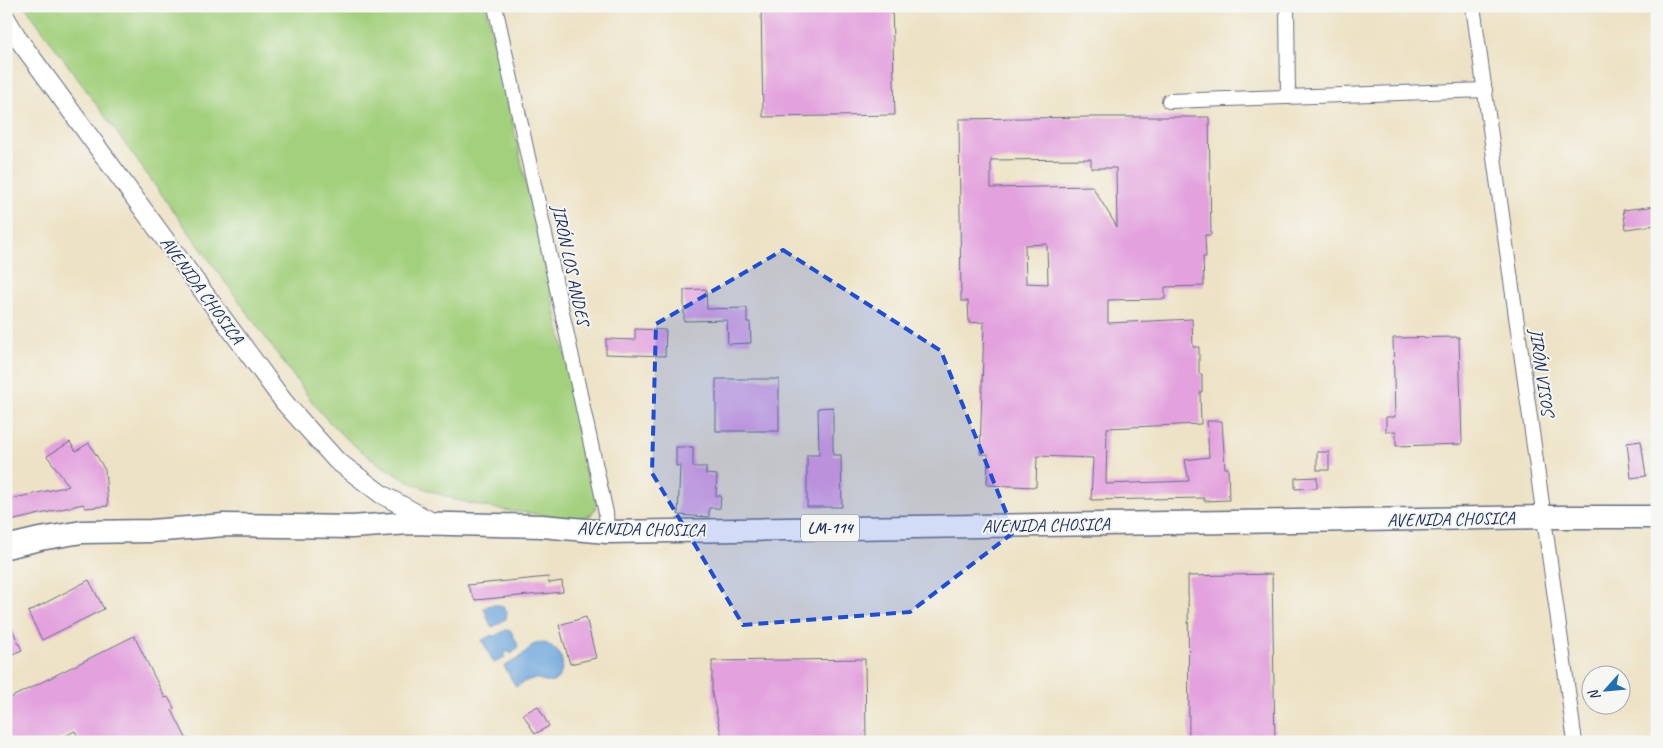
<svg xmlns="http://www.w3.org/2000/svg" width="1663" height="748" font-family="Caveat,sans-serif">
<rect width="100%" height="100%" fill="#f6f6f2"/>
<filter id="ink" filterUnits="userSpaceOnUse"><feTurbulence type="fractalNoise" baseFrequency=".02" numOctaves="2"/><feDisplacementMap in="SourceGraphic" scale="10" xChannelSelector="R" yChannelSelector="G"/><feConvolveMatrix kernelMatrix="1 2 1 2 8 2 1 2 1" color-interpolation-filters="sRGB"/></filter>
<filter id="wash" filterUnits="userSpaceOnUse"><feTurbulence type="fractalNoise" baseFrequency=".0096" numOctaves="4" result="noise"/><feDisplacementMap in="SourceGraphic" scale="20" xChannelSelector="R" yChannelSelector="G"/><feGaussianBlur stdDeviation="1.12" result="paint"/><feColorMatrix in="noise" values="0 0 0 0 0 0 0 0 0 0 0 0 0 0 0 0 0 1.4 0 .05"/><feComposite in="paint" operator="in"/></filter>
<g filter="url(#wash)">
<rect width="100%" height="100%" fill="#ede2c5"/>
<!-- green -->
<path fill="#a3d07d" stroke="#5f806e" d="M 25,6 L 486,6 L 597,495 L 597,505 L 591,515 C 572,522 547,515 527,513 C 450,505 390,482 334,427 C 317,410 303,389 289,370 Z"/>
<!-- water -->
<g fill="#6ba4db" stroke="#436a9c">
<path d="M 501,605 L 507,611 L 506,619 L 493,627 L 491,627 L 484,608 L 490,605 Z"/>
<path d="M 506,630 L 511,631 L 517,643 L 518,649 L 511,654 L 509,651 L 503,654 L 505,657 L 494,663 L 482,640 L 492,635 L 493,637 Z"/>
<path d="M 540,642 C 556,645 566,657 561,673 C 559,677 557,680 553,682 C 548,684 543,680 538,679 C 530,678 522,683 516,687 L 504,666 L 518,659 L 531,646 Z"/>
</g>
<g id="blocks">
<!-- building -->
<g fill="#e3a2de" fill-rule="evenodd">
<path d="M 761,6 L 892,6 L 895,115 L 763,117 Z"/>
<path d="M 1090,117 L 1209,117 L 1211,235 L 1205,235 L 1206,257 L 1203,257 L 1204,286 L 1165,287 L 1165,299 L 1108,300 L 1108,323 L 1192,319 L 1193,347 L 1199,347 L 1199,374 L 1202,374 L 1202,392 L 1200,392 L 1201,424 L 1107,428 L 1106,484 L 1189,481 L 1185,460 L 1209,457 L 1207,421 L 1222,421 L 1225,468 L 1228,468 L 1229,500 L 1204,501 L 1204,498 L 1091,500 L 1093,458 L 1037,456 L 1036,487 L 987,485 L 988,454 L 980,454 L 984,322 L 969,323 L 968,301 L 961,301 L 959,119 ZM 1091,159 L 1091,168 L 1116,168 L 1117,227 L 1092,186 L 991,188 L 991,160 ZM 1047,244 L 1048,284 L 1026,283 L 1025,245 Z"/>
<path d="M 1657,206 L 1657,225 L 1626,229 L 1623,210 Z"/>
<path d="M 706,289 L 707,309 L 747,308 L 747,322 L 750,322 L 751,343 L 728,344 L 727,320 L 684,321 L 684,290 Z"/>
<path d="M 635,329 L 666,330 L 665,356 L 606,354 L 606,339 L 635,340 Z"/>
<path d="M 1459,337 L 1462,444 L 1396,446 L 1396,431 L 1386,432 L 1386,417 L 1395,417 L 1393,338 Z"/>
<rect x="716" y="379" width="63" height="52"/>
<path d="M 833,407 L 833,455 L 841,455 L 842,507 L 807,507 L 807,455 L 819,455 L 818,408 Z"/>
<path d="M 1641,441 L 1646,476 L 1631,478 L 1627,443 Z"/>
<path d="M 70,442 L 76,451 L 89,443 L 105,470 L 108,506 L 85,508 L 83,504 L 6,522 L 6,500 L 69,486 L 47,456 Z"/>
<path d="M 676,447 L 693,447 L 693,467 L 706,467 L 706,474 L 717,475 L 716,496 L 721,496 L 720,508 L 709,508 L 709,517 L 678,515 L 680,466 L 676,466 Z"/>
<rect x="1317" y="452" width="12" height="18"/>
<path d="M 1317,477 L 1317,488 L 1295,489 L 1295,478 Z"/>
<path d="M 1272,574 L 1275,742 L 1189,742 L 1188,576 Z"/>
<path d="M 548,577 L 549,583 L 562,581 L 563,592 L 475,600 L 467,585 Z"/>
<path d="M 89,580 L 104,609 L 42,640 L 28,612 Z"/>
<path d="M 6,617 L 22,650 L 6,657 Z"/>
<path d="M 586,617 L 596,658 L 570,664 L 559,625 Z"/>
<path d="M 134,636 L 165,698 L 168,697 L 174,708 L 172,710 L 188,742 L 80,742 L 75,731 L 54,742 L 6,742 L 6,700 Z"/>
<path d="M 865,659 L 866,742 L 723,742 L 712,694 L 712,661 Z"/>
<path d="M 538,706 L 549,726 L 535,734 L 523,714 Z"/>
</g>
</g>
</g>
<g filter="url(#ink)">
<use href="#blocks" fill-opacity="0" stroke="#646e82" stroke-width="1"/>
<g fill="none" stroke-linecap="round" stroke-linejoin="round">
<defs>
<g id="minor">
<path d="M 495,6 L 606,513 L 607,532"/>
<path d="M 1287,6 L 1288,97"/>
<path d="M 1473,6 L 1575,742"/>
<path d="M 1169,101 L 1485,90"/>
</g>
<path id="tertiary" d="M 6,18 L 19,40 L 284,402 L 336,460 L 381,494 L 434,523"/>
<path id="primary" d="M 6,547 L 40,539 L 82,532 L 151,531 L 224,525 L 352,527 L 409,523 L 542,526 L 607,532 L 1543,517 L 1657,517"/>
</defs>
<!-- minor casing -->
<use href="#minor" stroke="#646e82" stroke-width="16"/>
<!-- tertiary casing -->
<use href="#tertiary" stroke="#646e82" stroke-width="20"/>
<!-- primary casing -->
<use href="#primary" stroke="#646e82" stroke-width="25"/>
<!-- minor -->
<use href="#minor" stroke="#fff" stroke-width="14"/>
<!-- tertiary -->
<use href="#tertiary" stroke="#fff" stroke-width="18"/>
<!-- primary -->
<use href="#primary" stroke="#fff" stroke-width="22"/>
</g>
</g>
<!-- marked area -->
<path fill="#1d4ed8" fill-opacity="0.2" stroke="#1d4ed8" stroke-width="4" stroke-dasharray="10 6" stroke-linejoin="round" d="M 783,250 L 941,351 L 1014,532 L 910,612 L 743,625 L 652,473 L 656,324 Z"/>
<g text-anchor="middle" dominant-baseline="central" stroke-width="4" stroke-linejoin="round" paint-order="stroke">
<!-- shield labels -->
<rect fill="#f6f6f2" stroke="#5d6b8a" stroke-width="1" x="801" y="514.5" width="58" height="27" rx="4"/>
<g font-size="16" font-weight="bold" fill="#1b2f5e">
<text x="830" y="528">LM-114</text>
</g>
<!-- street labels -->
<g font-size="18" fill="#1b2f5e" stroke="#f6f6f2">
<text transform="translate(571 265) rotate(78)">JIRÓN LOS ANDES</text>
<text transform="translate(202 290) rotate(54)">AVENIDA CHOSICA</text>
<text transform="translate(1542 372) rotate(82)">JIRÓN VISOS</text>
<text transform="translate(1451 519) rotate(-1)">AVENIDA CHOSICA</text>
<text transform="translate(1046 525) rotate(-1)">AVENIDA CHOSICA</text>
<text transform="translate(641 529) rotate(1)">AVENIDA CHOSICA</text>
</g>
</g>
<!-- margin -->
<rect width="1663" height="748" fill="none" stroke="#f6f6f2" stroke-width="25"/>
<!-- north arrow -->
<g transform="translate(1606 690) rotate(243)"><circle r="24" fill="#f6f6f2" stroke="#9ea6b7"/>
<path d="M0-4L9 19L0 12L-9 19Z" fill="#1f6fb2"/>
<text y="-8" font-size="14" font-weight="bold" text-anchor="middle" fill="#1b2f5e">N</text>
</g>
</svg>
